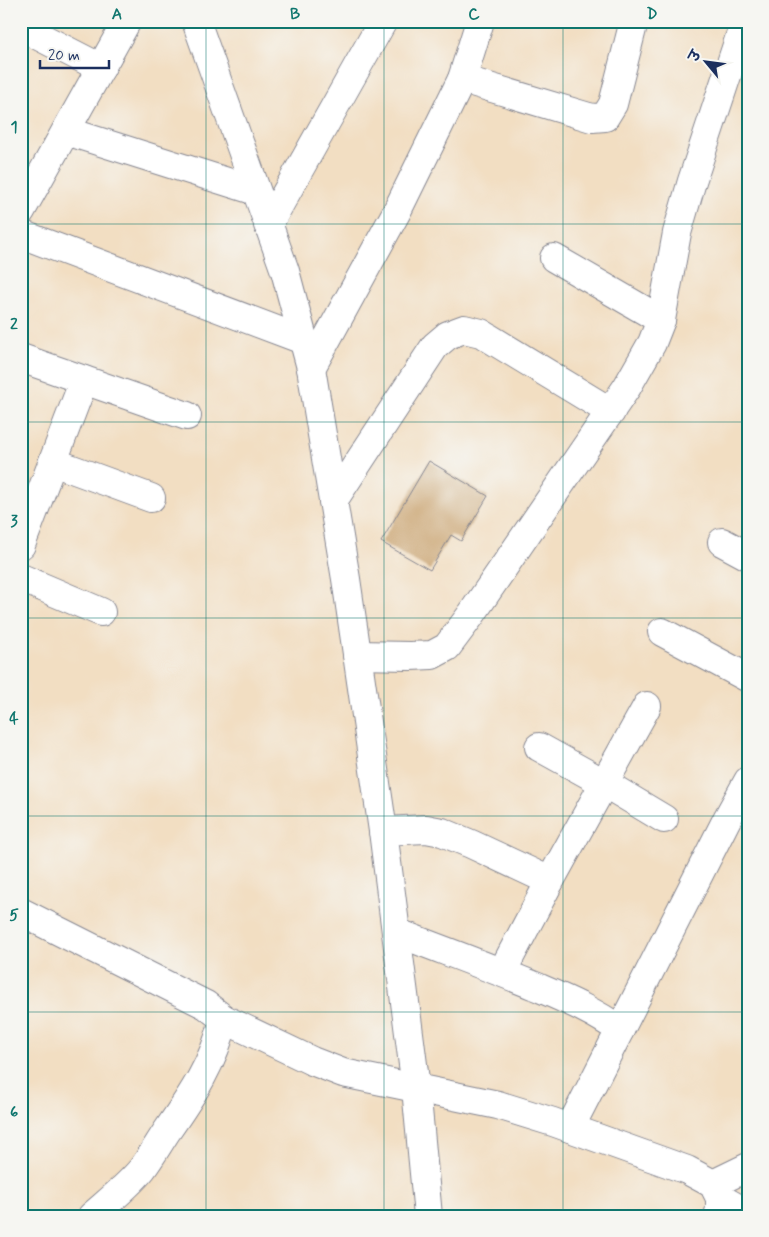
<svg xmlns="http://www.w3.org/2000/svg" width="769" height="1237" font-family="Mynerve,'Playpen Sans Deva',sans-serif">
<rect width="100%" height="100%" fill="#f6f6f2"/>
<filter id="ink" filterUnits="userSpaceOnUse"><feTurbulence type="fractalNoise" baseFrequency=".02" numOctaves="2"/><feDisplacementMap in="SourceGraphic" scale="10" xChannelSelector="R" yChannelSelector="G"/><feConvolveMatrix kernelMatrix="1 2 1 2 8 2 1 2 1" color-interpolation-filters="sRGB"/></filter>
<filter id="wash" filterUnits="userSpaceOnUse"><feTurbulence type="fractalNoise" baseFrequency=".0096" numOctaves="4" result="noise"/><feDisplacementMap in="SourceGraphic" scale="20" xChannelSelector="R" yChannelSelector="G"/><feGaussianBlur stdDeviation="1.12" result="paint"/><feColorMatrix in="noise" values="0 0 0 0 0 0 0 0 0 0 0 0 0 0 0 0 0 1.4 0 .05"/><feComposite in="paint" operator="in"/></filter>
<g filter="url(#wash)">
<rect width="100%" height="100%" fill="#f2dec2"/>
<g id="blocks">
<!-- building -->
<path fill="#caa472" d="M 429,461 L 488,496 L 461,541 L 451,535 L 430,570 L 381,542 Z"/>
</g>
</g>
<g filter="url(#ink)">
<use href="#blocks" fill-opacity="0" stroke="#868690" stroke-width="1"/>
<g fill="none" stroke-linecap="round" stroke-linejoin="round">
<defs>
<g id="minor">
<path d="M 196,21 L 285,271 L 311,368 L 346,579 L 383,831 L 416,1088 L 428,1216"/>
<path d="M 21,27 L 101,68"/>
<path d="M 462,79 L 592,118 L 605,117 L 613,104 L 634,21"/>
<path d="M 66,131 L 256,191"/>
<path d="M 21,211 L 127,21"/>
<path d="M 268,225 L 383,21"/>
<path d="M 21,234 L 303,340"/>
<path d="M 554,258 L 661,320"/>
<path d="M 21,358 L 187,416"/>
<path d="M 311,368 L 396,213 L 462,79 L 480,21"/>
<path d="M 53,462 L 151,498"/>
<path d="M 333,501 L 435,346 L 448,335 L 464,329 L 481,333 L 611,412"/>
<path d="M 722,542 L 748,556"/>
<path d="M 21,545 L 84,380"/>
<path d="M 21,578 L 101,612"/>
<path d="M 662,632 L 748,678"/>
<path d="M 357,655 L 410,656 L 432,655 L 447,647 L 471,615 L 627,387 L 652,343 L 661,320 L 677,233 L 692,181 L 745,21"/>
<path d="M 539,747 L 604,783 L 664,819"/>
<path d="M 383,831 L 426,829 L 442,832 L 471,844 L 550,881"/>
<path d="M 21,912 L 206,1005 L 224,1019 C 214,1063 192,1095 167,1131 C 159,1143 151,1157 142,1169 C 128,1186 109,1201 92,1216"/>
<path d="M 396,932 C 442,950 489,967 535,986 C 565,999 594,1011 620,1030 L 727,819 L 748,781"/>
<path d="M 502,972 L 550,881 L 647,706"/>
<path d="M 224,1019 L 312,1061 L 343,1073 L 498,1105 L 553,1122 L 687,1170 L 713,1184 L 720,1198 L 720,1209 L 718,1216"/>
<path d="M 570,1128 L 620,1030"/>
<path d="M 713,1184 L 748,1167"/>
<path d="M 720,1198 L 748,1214"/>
</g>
</defs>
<!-- minor casing -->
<use href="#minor" stroke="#868690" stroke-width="30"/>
<!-- minor -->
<use href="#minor" stroke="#fff" stroke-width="28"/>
</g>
</g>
<!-- grid -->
<path fill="none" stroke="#0f766e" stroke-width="1" stroke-opacity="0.55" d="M 206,21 L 206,1216M 384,21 L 384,1216M 563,21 L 563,1216M 21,224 L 748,224M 21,422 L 748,422M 21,618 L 748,618M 21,816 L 748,816M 21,1012 L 748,1012"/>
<!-- margin -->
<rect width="769" height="1237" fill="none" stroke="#f6f6f2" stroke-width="55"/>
<!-- north arrow -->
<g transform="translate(706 62) rotate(299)" stroke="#f6f6f2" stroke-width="4" paint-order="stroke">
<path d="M0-4L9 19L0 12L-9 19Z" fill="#1b2f5e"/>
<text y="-8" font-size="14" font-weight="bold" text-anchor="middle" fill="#1b2f5e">उ</text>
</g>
<!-- scale -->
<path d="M40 60v8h69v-8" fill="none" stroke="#1b2f5e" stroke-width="2.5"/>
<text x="48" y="60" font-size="15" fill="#1b2f5e" stroke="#f6f6f2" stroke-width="4" paint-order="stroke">20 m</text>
<rect x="28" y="28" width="714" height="1182" fill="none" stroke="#0f766e" stroke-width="2"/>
<g font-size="16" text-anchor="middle" font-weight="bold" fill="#0f766e">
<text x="117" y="19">A</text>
<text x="295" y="19">B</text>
<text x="474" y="19">C</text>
<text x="652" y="19">D</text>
<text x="14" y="132">1</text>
<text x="14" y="329">2</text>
<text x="14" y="526">3</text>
<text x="14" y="723">4</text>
<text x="14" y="920">5</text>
<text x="14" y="1117">6</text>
</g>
</svg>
